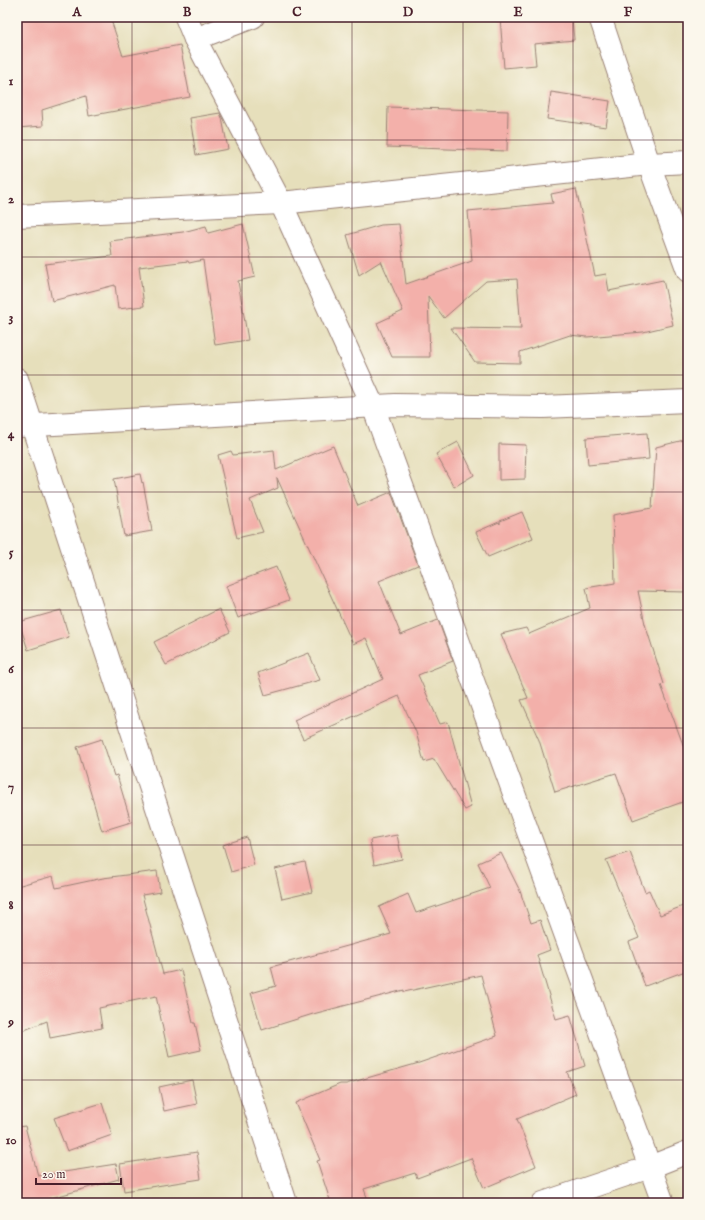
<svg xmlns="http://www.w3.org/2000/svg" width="705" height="1220" font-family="'IM FELL English',serif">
<rect width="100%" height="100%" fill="#fbf7ec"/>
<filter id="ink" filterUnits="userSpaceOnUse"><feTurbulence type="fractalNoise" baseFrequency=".025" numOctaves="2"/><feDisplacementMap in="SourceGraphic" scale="8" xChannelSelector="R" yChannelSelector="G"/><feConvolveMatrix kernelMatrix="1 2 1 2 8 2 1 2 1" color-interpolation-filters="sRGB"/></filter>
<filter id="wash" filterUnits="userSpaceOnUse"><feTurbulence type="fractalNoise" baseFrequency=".012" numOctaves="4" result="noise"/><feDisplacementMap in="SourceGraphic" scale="16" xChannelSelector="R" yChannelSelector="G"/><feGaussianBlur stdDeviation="0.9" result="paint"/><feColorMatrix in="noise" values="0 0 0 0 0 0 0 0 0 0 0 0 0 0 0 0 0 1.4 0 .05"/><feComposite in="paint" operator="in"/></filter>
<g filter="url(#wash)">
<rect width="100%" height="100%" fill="#e6dfbb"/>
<g id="blocks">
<!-- building -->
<g fill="#f3b0aa">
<path d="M 17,17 L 110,17 L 123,56 L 180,45 L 190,97 L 89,116 L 86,96 L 42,110 L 43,126 L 17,128 Z"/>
<path d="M 500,17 L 572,17 L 574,40 L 534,44 L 536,65 L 504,68 Z"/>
<path d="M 551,92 L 610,101 L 606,127 L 547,119 Z"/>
<path d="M 388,107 L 508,111 L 507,151 L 387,147 Z"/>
<path d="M 220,113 L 222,118 L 228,149 L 196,155 L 190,118 Z"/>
<path d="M 576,189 L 595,276 L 606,274 L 609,291 L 663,280 L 673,325 L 643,332 L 587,337 L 570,335 L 520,352 L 520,363 L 475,362 L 451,328 L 521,329 L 517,279 L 486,281 L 444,318 L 428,296 L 430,357 L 392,357 L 377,323 L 403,311 L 381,261 L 359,275 L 347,235 L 381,225 L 399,224 L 406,284 L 472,261 L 468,211 L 553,203 L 551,194 Z"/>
<path d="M 243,224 L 255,277 L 238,281 L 248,340 L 215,345 L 203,260 L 189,263 L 188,261 L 139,267 L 144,306 L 118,309 L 115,285 L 52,301 L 45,264 L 112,256 L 110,241 L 183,232 L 206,226 L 208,233 Z"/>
<path d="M 647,433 L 649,459 L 588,465 L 586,438 Z"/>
<path d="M 688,439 L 688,592 L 638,591 L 645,624 L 664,684 L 661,685 L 688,758 L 688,800 L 633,820 L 616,773 L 555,792 L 539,740 L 521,700 L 528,698 L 501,634 L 526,628 L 529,634 L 590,608 L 586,588 L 615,583 L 613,515 L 652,508 L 656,447 Z"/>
<path d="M 458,442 L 474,475 L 454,487 L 436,454 Z"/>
<path d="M 499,444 L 526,445 L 525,479 L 499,480 Z"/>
<path d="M 333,446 L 358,506 L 391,492 L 418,565 L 379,581 L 401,635 L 438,620 L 453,661 L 418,675 L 440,724 L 448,722 L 471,807 L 465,810 L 434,759 L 424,762 L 416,732 L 399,696 L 303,739 L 294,720 L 383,679 L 366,638 L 353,644 L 277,478 L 278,488 L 250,500 L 263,532 L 237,538 L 218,455 L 231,451 L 233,455 L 274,450 L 276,470 Z"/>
<path d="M 140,474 L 142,483 L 143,482 L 152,531 L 124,536 L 114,479 Z"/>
<path d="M 522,512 L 533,538 L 488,557 L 476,532 L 499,522 L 500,524 L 500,521 Z"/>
<path d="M 276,567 L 289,600 L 238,618 L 226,586 Z"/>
<path d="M 219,609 L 230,632 L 166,665 L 154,642 Z"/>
<path d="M 61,610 L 69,637 L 28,650 L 19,622 Z"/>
<path d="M 309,653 L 320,680 L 265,695 L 258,673 Z"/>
<path d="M 102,739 L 114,776 L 117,775 L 131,822 L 102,831 L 77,747 Z"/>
<path d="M 397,835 L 402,859 L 374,865 L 370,840 Z"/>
<path d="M 247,837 L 254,865 L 231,872 L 223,845 Z"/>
<path d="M 630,852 L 645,892 L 649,890 L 660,915 L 688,904 L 688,970 L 645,986 L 629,942 L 639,938 L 606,860 Z"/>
<path d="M 501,853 L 520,891 L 531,923 L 540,920 L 550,950 L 537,955 L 556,1019 L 570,1015 L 585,1066 L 567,1072 L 576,1094 L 517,1119 L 536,1166 L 484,1188 L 471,1158 L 417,1178 L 415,1173 L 364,1189 L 369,1203 L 331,1203 L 317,1161 L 320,1160 L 296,1103 L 340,1084 L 346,1084 L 419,1063 L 497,1036 L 481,975 L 404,992 L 404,990 L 313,1014 L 262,1030 L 251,993 L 276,986 L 271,967 L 391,934 L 379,907 L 408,894 L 416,913 L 490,888 L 478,863 Z"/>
<path d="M 305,862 L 312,892 L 282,899 L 275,869 Z"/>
<path d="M 157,871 L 160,892 L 142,895 L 163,974 L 181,970 L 193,1023 L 195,1023 L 201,1050 L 169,1057 L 156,996 L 99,1008 L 102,1028 L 50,1038 L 47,1021 L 17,1033 L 17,886 L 53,876 L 56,888 L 103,878 Z"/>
<path d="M 192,1080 L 197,1104 L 164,1111 L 159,1087 Z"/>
<path d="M 102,1103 L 112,1135 L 67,1151 L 54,1118 Z"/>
<path d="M 25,1126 L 38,1176 L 116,1164 L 119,1179 L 48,1199 L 50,1203 L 23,1203 L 17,1188 L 17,1127 Z"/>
<path d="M 197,1152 L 201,1179 L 124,1191 L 120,1164 Z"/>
</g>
</g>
</g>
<g filter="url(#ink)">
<use href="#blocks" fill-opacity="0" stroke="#987f73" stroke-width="1"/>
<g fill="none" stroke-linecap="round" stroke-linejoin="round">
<defs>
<g id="minor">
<path d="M 186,17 L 195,39 L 281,203 L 373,406 L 663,1203"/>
<path d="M 600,17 L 649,164 L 688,271"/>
<path d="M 195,39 L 253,17"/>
<path d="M 17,216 L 281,203 L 649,164 L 688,162"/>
<path d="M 17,379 L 286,1203"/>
<path d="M 18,426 L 395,405 L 543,407 L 688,401"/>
<path d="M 543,1203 L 650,1167 L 688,1152"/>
</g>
</defs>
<!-- minor casing -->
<use href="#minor" stroke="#987f73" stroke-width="24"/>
<!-- minor -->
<use href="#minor" stroke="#fff" stroke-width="22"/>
</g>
</g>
<!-- grid -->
<path fill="none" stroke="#4a1f2b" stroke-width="1" stroke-opacity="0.55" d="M 132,17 L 132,1203M 242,17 L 242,1203M 352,17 L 352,1203M 463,17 L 463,1203M 573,17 L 573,1203M 17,140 L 688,140M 17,257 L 688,257M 17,375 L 688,375M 17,492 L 688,492M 17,610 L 688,610M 17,728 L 688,728M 17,845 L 688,845M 17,963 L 688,963M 17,1080 L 688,1080"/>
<!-- margin -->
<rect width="705" height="1220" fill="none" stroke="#fbf7ec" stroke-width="44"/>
<!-- scale -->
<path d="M36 1178v6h85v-6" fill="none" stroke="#4a1f2b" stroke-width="2"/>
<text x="42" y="1178" font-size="12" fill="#4a1f2b" stroke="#fbf7ec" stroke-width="3" paint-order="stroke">20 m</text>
<rect x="22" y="22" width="661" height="1176" fill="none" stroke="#4a1f2b" stroke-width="1.5"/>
<g font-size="13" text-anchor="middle" font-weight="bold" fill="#4a1f2b">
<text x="77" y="16">A</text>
<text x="187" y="16">B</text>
<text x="297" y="16">C</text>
<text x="408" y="16">D</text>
<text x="518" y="16">E</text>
<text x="628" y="16">F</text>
<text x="11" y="85">1</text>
<text x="11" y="203">2</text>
<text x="11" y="321">3</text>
<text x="11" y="438">4</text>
<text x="11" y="556">5</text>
<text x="11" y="673">6</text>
<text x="11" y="791">7</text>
<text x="11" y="909">8</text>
<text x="11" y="1026">9</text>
<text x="11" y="1144">10</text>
</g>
</svg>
